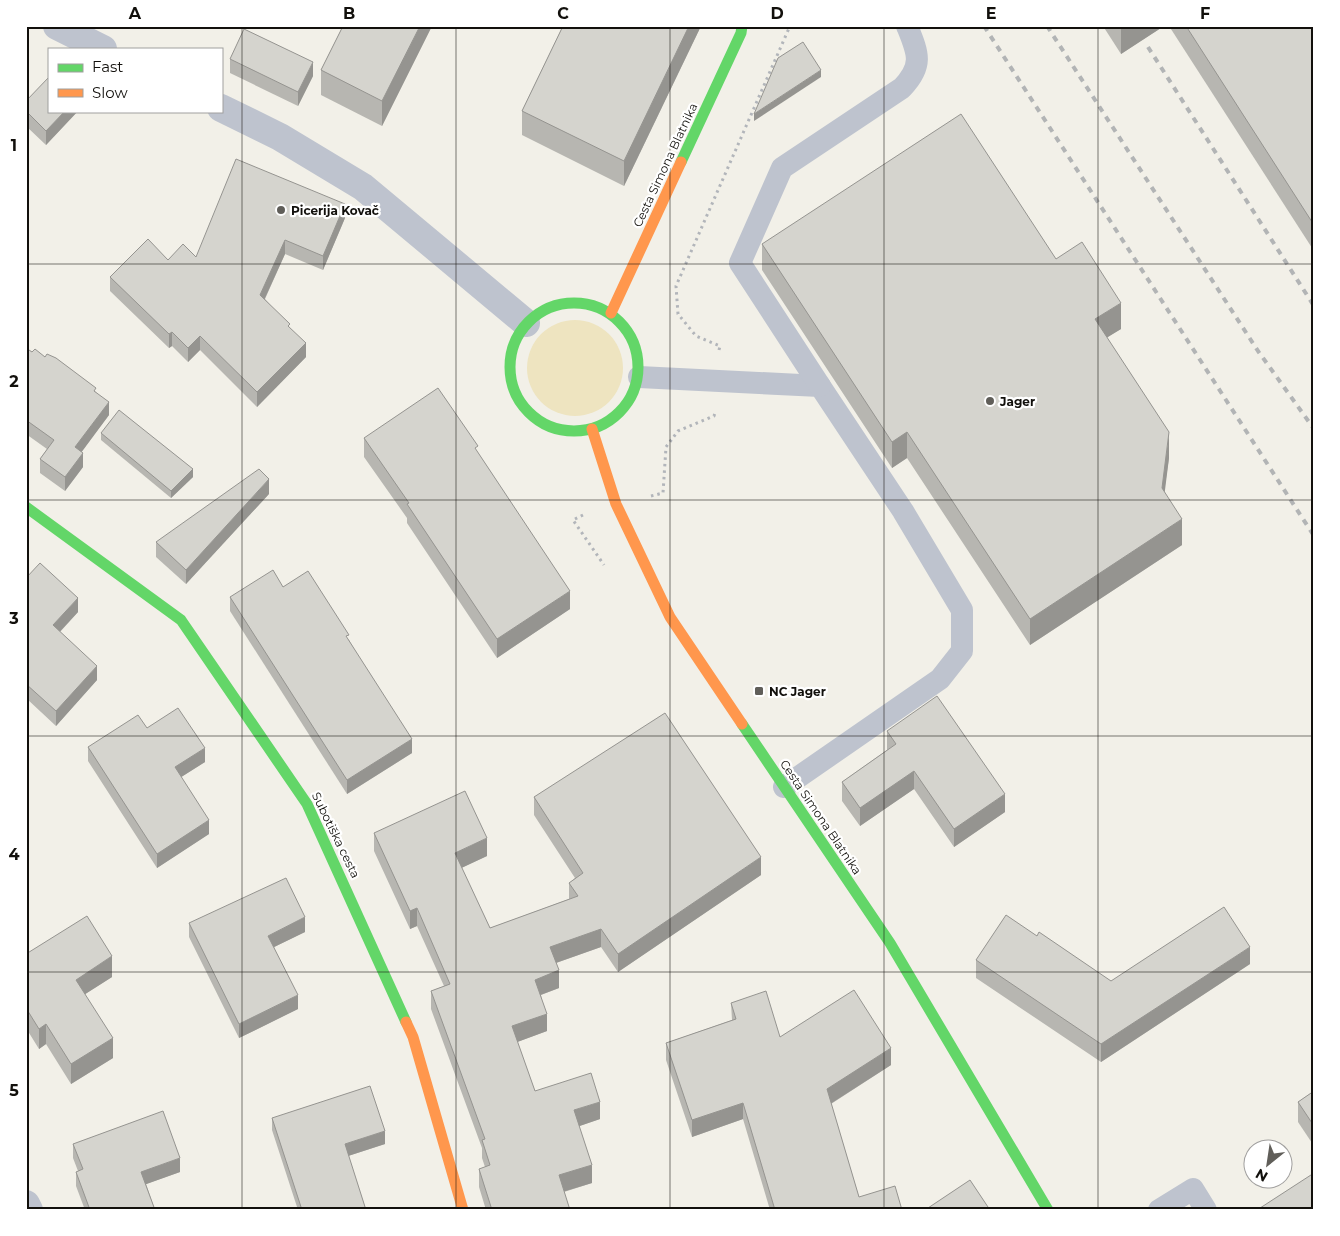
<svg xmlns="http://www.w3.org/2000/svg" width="1340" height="1236" font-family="Montserrat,sans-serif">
<rect width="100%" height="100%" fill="#f2f0e8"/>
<!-- grass -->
<circle fill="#eee4c0" cx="575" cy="368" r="48"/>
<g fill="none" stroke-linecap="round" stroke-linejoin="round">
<!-- path -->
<g stroke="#b2b5ba" stroke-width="3" stroke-dasharray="2.5 4" stroke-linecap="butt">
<path d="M 719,350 L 720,346 L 696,336 L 678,314 L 676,286 L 790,26"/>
<path d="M 651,496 L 663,493 L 666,447 L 678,431 L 714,416 L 715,413"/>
<path d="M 583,515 L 573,520 L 604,565"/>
</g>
<!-- lane -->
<g stroke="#bec3ce" stroke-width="22">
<path d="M 639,377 L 820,386 L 903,511 L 962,610 L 962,651 L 940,679 L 784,787"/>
<path d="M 820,386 L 740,263 L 782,168 L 902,88 C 924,65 918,53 907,26"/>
<path d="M 1159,1210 L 1193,1189 L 1206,1210"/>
</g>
<!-- street -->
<g stroke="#bec3ce" stroke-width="28">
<path d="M 57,26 L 103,49"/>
<path d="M 221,108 L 280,137 L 363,187 L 526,323"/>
<path d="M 26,1204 L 29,1210"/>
</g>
<!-- fast -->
<g stroke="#63d668" stroke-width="11">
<path d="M 681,162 L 741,33 L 742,26"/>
<circle cx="574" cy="367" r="64"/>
<path d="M 26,507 L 181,620 L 307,804 L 406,1022"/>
<path d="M 742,724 L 890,943 L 1048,1210"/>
</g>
<!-- slow -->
<g stroke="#ff974d" stroke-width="11">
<path d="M 611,313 L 681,162"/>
<path d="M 592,429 L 616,504 L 670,617 L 742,724"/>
<path d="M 406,1022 L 413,1037 L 463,1210"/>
</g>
<!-- rail -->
<g stroke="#b2b4b5" stroke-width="4" stroke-dasharray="6 6" stroke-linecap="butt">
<path d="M 984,26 L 1314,536"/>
<path d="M 1047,26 L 1258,351 L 1314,429"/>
<path d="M 1148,47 L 1314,306"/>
</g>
</g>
<!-- wall -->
<g fill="#b7b6b1">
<path d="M 343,26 L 432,26 L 382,126 L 321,95 L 321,70 Z"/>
<path d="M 563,26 L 701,26 L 624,186 L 522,135 L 522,111 Z"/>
<path d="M 1103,26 L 1164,26 L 1121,54 Z"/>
<path d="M 1169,26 L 1314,26 L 1314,251 Z"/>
<path d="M 230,59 L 313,76 L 298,106 L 230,73 Z"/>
<path d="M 26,101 L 49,111 L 78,111 L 46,145 L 26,126 Z"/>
<path d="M 345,218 L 323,270 L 285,254 L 265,299 L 290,328 L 306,357 L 257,407 L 200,350 L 188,362 L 172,346 L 169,348 L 110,291 L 110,277 L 168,260 L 196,257 Z"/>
<path d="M 762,244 L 1056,259 L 1121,329 L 1107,337 L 1169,458 L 1164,492 L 1182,545 L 1030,645 L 907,458 L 892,468 L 762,270 Z"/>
<path d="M 26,348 L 32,352 L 45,357 L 96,392 L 109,415 L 81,452 L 83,467 L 65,491 L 40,473 L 40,459 L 47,449 L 26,434 Z"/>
<path d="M 101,433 L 193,477 L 171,498 L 101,440 Z"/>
<path d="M 364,438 L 570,609 L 497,658 L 407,523 L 407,518 L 364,457 Z"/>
<path d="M 269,494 L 186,584 L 156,557 L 156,542 Z"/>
<path d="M 26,578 L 78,612 L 60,632 L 97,680 L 56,726 L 26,698 Z"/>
<path d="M 283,587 L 349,640 L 412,753 L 347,794 L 230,611 L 230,597 Z"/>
<path d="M 147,728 L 205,762 L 181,777 L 209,834 L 157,868 L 88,761 L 88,747 Z"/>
<path d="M 887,731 L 1005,812 L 954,847 L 914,789 L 860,826 L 842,801 L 842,782 L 887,750 Z"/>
<path d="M 534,797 L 761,875 L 618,972 L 601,947 L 556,963 L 559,988 L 541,995 L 547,1031 L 517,1042 L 535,1091 L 600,1119 L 579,1126 L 592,1183 L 564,1192 L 570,1210 L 486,1210 L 479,1187 L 479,1169 L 485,1167 L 482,1158 L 482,1148 L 431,1009 L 431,991 L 444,986 L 417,926 L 410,929 L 374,851 L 374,833 L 487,856 L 461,868 L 490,928 L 569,899 L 569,883 L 575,878 L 534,815 Z"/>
<path d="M 189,923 L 305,932 L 274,947 L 298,1009 L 239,1038 L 189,937 Z"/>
<path d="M 1037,936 L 1111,981 L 1250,964 L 1101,1062 L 976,978 L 976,960 Z"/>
<path d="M 26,954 L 112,977 L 85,994 L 113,1058 L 71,1084 L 46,1044 L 39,1049 L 26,1028 Z"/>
<path d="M 731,1003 L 780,1037 L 891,1065 L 831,1104 L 859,1197 L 902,1210 L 770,1210 L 743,1119 L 692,1137 L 666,1060 L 666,1043 L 732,1020 Z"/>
<path d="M 1314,1091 L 1314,1146 L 1298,1122 L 1298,1102 Z"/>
<path d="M 272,1118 L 385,1144 L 348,1156 L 366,1210 L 298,1210 L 272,1130 Z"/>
<path d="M 73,1144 L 180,1172 L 146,1184 L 155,1210 L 85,1210 L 76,1186 L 76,1172 L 78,1171 L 73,1158 Z"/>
</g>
<!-- shaded-wall -->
<g fill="#959490">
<path d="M 420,26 L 432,26 L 382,126 L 382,101 Z"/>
<path d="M 689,26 L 701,26 L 624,186 L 624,161 Z"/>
<path d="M 1124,26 L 1164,26 L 1121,54 L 1121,28 Z"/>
<path d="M 313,62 L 313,76 L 298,106 L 298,92 Z"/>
<path d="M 821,70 L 821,77 L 754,121 L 754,114 Z"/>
<path d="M 65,111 L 78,111 L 46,145 L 46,131 Z"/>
<path d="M 345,204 L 345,218 L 323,270 L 323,256 Z"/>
<path d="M 285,240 L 285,254 L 260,309 L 260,295 Z"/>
<path d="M 1121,303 L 1121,329 L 1095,345 L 1095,319 Z"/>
<path d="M 172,332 L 172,346 L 169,348 L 169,334 Z"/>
<path d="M 200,336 L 200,350 L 188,362 L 188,348 Z"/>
<path d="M 306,343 L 306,357 L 257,407 L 257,392 Z"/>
<path d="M 109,402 L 109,415 L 75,461 L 75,447 Z"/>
<path d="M 907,432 L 907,458 L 892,468 L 892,442 Z"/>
<path d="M 1169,432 L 1169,458 L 1162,514 L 1162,488 Z"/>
<path d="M 83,453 L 83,467 L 65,491 L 65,477 Z"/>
<path d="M 193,469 L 193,477 L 171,498 L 171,491 Z"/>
<path d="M 269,479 L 269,494 L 186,584 L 186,570 Z"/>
<path d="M 1182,519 L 1182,545 L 1030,645 L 1030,619 Z"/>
<path d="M 570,591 L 570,609 L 497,658 L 497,639 Z"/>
<path d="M 78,598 L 78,612 L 53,639 L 53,625 Z"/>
<path d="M 97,666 L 97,680 L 56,726 L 56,711 Z"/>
<path d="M 412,739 L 412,753 L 347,794 L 347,780 Z"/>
<path d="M 205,748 L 205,762 L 175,781 L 175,767 Z"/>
<path d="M 914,771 L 914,789 L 860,826 L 860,808 Z"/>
<path d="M 1005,794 L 1005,812 L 954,847 L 954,829 Z"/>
<path d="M 209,820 L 209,834 L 157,868 L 157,854 Z"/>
<path d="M 487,838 L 487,856 L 455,871 L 455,853 Z"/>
<path d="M 761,857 L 761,875 L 618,972 L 618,954 Z"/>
<path d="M 417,908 L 417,926 L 410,929 L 410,911 Z"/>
<path d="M 305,917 L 305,932 L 268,950 L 268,936 Z"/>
<path d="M 601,929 L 601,947 L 550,965 L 550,947 Z"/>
<path d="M 1250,947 L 1250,964 L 1101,1062 L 1101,1044 Z"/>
<path d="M 112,956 L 112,977 L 76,1000 L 76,980 Z"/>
<path d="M 559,970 L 559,988 L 535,997 L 535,980 Z"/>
<path d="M 298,995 L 298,1009 L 239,1038 L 239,1024 Z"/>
<path d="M 547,1014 L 547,1031 L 512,1044 L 512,1026 Z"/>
<path d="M 46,1024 L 46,1044 L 39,1049 L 39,1029 Z"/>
<path d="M 113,1038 L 113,1058 L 71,1084 L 71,1064 Z"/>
<path d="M 891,1048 L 891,1065 L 827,1106 L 827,1089 Z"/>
<path d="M 600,1102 L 600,1119 L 574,1128 L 574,1110 Z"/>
<path d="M 743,1103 L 743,1119 L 692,1137 L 692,1120 Z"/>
<path d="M 385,1131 L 385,1144 L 345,1157 L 345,1144 Z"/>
<path d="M 180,1158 L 180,1172 L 141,1186 L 141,1172 Z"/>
<path d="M 592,1165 L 592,1183 L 559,1193 L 559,1175 Z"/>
</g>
<!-- building -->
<g fill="#d5d4ce" stroke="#959490">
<path d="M 343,26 L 420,26 L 382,101 L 321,70 Z"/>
<path d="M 563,26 L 689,26 L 624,161 L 522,111 Z"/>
<path d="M 1186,26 L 1314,26 L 1314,225 Z"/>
<path d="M 244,29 L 313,62 L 298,92 L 230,59 Z"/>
<path d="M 803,42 L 821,70 L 754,114 L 778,58 Z"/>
<path d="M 49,77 L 49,111 L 65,111 L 46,131 L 26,111 L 26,101 Z"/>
<path d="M 961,114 L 1056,259 L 1082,242 L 1121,303 L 1095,319 L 1169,432 L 1162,488 L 1182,519 L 1030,619 L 907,432 L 892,442 L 762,244 Z"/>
<path d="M 236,159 L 345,204 L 323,256 L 285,240 L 260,295 L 290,324 L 288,326 L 306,343 L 257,392 L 200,336 L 188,348 L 172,332 L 169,334 L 110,277 L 148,239 L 168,260 L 183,244 L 196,257 Z"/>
<path d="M 26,348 L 32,352 L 35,349 L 45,357 L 47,354 L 56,358 L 96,388 L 94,391 L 109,402 L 75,447 L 83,453 L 65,477 L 40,459 L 54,440 L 26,420 Z"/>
<path d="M 438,388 L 478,446 L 475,448 L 570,591 L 497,639 L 407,504 L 409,503 L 364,438 Z"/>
<path d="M 119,410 L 193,469 L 171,491 L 101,433 Z"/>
<path d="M 259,469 L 269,479 L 186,570 L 156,542 Z"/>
<path d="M 40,563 L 78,598 L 53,625 L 97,666 L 56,711 L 26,684 L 26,578 Z"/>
<path d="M 273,570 L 283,587 L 308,571 L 349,635 L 346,636 L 412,739 L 347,780 L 230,597 Z"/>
<path d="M 937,696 L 1005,794 L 954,829 L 914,771 L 860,808 L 842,782 L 896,744 L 887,731 Z"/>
<path d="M 178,708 L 205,748 L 175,767 L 209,820 L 157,854 L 88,747 L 138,715 L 147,728 Z"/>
<path d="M 665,713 L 761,857 L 618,954 L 601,929 L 550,947 L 559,970 L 535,980 L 547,1014 L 512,1026 L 535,1091 L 591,1073 L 600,1102 L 574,1110 L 592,1165 L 559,1175 L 570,1210 L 492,1210 L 479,1169 L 490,1165 L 482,1140 L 485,1139 L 431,991 L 450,984 L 417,908 L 410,911 L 374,833 L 465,791 L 487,838 L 455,853 L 490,928 L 578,896 L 569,883 L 583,873 L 534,797 Z"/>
<path d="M 286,878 L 305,917 L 268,936 L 298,995 L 239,1024 L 189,923 Z"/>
<path d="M 1224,907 L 1250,947 L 1101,1044 L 976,960 L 1006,915 L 1037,936 L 1039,932 L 1111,981 Z"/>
<path d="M 87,916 L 112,956 L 76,980 L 113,1038 L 71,1064 L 46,1024 L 39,1029 L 26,1008 L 26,954 Z"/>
<path d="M 854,990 L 891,1048 L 827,1089 L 859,1197 L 895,1186 L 902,1210 L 775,1210 L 743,1103 L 692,1120 L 666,1043 L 736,1019 L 731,1003 L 766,991 L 780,1037 Z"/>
<path d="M 370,1086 L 385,1131 L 345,1144 L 366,1210 L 302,1210 L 272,1118 Z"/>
<path d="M 1314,1091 L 1314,1126 L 1298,1102 Z"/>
<path d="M 163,1111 L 180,1158 L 141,1172 L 155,1210 L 90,1210 L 76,1172 L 83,1169 L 73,1144 Z"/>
<path d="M 1314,1173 L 1314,1210 L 1257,1210 Z"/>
<path d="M 970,1180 L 990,1210 L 925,1210 Z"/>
</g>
<!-- grid -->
<path fill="none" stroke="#12100c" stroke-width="1" stroke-opacity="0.55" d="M 242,26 L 242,1210M 456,26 L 456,1210M 670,26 L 670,1210M 884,26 L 884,1210M 1098,26 L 1098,1210M 26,264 L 1314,264M 26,500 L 1314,500M 26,736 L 1314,736M 26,972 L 1314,972"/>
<!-- markers -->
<g fill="#605e59" stroke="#fff" stroke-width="2">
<circle cx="281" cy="210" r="5"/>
<circle cx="990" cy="401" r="5"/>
<rect x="754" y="686" width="10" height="10" rx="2.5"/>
</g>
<g text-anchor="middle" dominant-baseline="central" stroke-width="4.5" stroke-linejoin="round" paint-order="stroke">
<!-- street labels -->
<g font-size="12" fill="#12100c" stroke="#fff">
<text transform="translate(665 165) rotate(-65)">Cesta Simona Blatnika</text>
<text transform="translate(821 817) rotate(56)">Cesta Simona Blatnika</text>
<text transform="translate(336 835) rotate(64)">Subotiška cesta</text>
</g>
<!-- poi labels -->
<g font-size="12" font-weight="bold" fill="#12100c" stroke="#fff" text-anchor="start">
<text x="291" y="210">Picerija Kovač</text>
<text x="1000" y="401">Jager</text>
<text x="769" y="691">NC Jager</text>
</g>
</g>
<!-- border -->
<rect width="1340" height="1236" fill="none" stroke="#ffffff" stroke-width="55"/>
<!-- legend -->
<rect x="48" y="48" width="175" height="65" fill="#ffffff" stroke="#a09f9e"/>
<rect x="58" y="64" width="25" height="8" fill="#63d668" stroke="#a09f9e"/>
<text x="92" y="72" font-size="15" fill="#12100c">Fast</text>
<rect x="58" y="89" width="25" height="8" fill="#ff974d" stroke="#a09f9e"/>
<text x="92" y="98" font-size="15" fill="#12100c">Slow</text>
<!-- north arrow -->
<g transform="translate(1268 1164) rotate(210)"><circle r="24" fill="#ffffff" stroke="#a09f9e"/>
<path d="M0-4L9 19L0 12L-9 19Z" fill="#605e59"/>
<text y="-8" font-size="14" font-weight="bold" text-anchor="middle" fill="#12100c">N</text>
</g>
<rect x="28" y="28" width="1284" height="1180" fill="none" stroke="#12100c" stroke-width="2"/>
<g font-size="16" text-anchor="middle" font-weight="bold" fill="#12100c">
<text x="135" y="19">A</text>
<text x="349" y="19">B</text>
<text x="563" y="19">C</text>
<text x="777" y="19">D</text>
<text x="991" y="19">E</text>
<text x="1205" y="19">F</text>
<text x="14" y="151">1</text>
<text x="14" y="387">2</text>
<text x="14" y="624">3</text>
<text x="14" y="860">4</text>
<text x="14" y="1096">5</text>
</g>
</svg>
